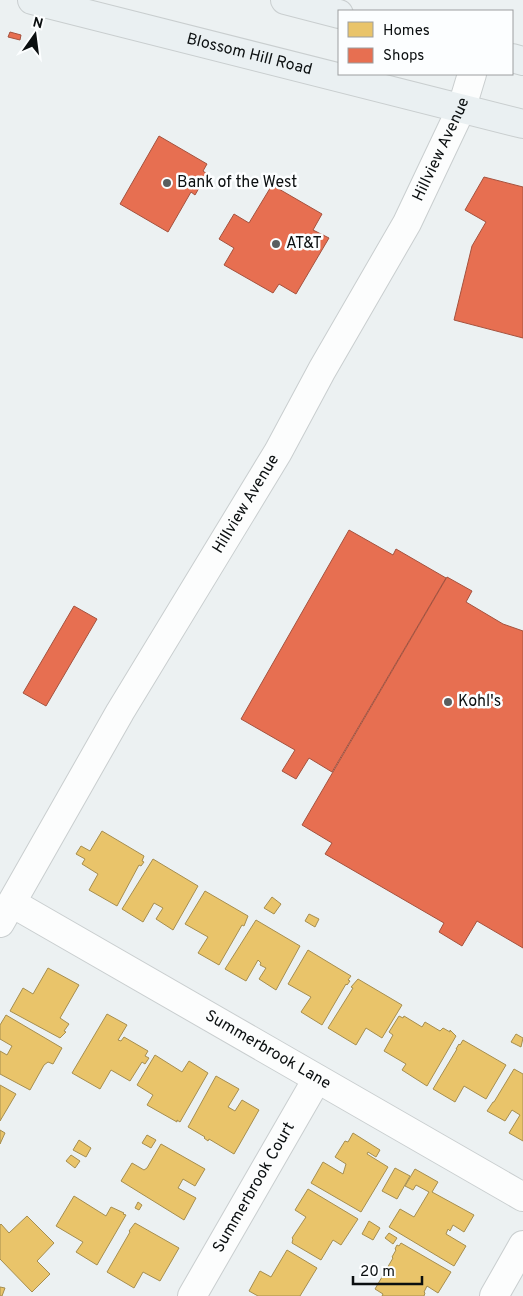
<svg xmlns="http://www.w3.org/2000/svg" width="523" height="1296" font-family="Overpass,sans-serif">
<rect width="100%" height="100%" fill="#ecf1f2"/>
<!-- homes -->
<g fill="#e9c46a" stroke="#a68e4f">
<path d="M 102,831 L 144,856 L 142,861 L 144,862 L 141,866 L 139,865 L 117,906 L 89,890 L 98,874 L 82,864 L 85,859 L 76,854 L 81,846 L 90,851 Z"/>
<path d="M 153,859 L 198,886 L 173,930 L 156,919 L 163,908 L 154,903 L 143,922 L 122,909 Z"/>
<path d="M 205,891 L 248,916 L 244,926 L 242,925 L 219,965 L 198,953 L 208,937 L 185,924 Z"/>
<path d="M 272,897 L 281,904 L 274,914 L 264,908 Z"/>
<path d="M 309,914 L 319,919 L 315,927 L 305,921 Z"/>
<path d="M 256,920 L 300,946 L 276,990 L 259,979 L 266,968 L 260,965 L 261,963 L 258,960 L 246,981 L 225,969 Z"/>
<path d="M 308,950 L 351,976 L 348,980 L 350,981 L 347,985 L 346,984 L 322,1025 L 301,1012 L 311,997 L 288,984 Z"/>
<path d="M 48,968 L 79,985 L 60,1018 L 69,1024 L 64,1031 L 66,1032 L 60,1038 L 10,1011 L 23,988 L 33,994 Z"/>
<path d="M 358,979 L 402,1005 L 382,1038 L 366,1028 L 356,1045 L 328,1028 L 353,988 L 351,987 Z"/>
<path d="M 107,1014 L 127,1025 L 118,1040 L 121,1041 L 124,1037 L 148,1051 L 145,1056 L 149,1058 L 145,1064 L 142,1062 L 130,1081 L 111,1070 L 100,1089 L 72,1073 Z"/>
<path d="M 6,1015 L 62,1048 L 53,1064 L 48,1062 L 44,1065 L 30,1090 L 0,1074 L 0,1051 L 7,1055 L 12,1046 L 0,1039 L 0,1025 Z"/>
<path d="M 399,1016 L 403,1018 L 404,1016 L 422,1027 L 425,1022 L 440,1031 L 443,1028 L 450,1032 L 450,1030 L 456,1036 L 427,1086 L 402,1070 L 406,1064 L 384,1051 L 393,1035 L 389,1032 Z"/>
<path d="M 516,1034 L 523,1038 L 521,1047 L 511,1042 Z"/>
<path d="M 463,1040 L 506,1065 L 486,1099 L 464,1086 L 455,1102 L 433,1089 L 457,1049 L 456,1049 L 459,1044 L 460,1045 Z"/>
<path d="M 155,1055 L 182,1072 L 189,1061 L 208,1073 L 180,1122 L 177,1120 L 177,1122 L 147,1105 L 153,1095 L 137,1085 Z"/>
<path d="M 514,1069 L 523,1074 L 523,1141 L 509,1133 L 520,1115 L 512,1110 L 505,1121 L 487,1111 L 493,1102 L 494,1102 Z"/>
<path d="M 216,1076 L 239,1089 L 228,1107 L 235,1111 L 242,1100 L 259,1110 L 234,1154 L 209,1139 L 208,1141 L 204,1138 L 205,1137 L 188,1127 Z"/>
<path d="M 0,1085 L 16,1094 L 0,1121 Z"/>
<path d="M 0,1130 L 5,1133 L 0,1144 Z"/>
<path d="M 353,1133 L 380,1150 L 376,1157 L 368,1152 L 367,1154 L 388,1167 L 361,1212 L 311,1183 L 323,1162 L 343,1174 L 346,1164 L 335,1157 L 345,1141 L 348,1142 Z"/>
<path d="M 147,1135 L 156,1140 L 151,1148 L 142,1143 Z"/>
<path d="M 79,1140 L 91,1148 L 86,1157 L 73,1150 Z"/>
<path d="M 161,1144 L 205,1169 L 195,1186 L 183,1179 L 178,1188 L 196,1198 L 184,1220 L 121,1181 L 132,1163 L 144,1170 L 147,1168 Z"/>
<path d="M 71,1155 L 80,1161 L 75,1168 L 66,1161 Z"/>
<path d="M 395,1168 L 410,1176 L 397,1199 L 382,1191 Z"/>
<path d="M 415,1169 L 438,1182 L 432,1192 L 474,1215 L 464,1232 L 453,1225 L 450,1231 L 448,1229 L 446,1234 L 466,1246 L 454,1266 L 389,1227 L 400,1209 L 414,1217 L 429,1192 L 416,1185 L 413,1190 L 405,1186 Z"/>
<path d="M 308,1189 L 358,1219 L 341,1245 L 333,1240 L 321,1260 L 292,1243 L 293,1239 L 292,1238 L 306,1217 L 295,1210 Z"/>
<path d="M 74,1196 L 106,1216 L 111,1207 L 124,1213 L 123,1214 L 126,1215 L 97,1265 L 76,1252 L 83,1242 L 56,1226 Z"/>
<path d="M 138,1202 L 142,1205 L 139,1210 L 135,1208 Z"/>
<path d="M 27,1216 L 54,1243 L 37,1261 L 50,1274 L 32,1292 L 0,1259 L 0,1225 L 1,1224 L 9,1233 Z"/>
<path d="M 369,1221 L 380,1228 L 373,1240 L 362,1234 Z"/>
<path d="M 135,1223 L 179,1248 L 160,1281 L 143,1272 L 134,1288 L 107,1272 L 130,1232 L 129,1231 Z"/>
<path d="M 389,1233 L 397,1238 L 393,1244 L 385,1238 Z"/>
<path d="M 401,1243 L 451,1272 L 438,1293 L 427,1286 L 424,1292 L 425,1293 L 424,1296 L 382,1296 L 383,1294 L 375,1289 L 393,1258 L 392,1257 L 396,1250 L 395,1249 L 397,1245 L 399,1246 Z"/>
<path d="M 287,1250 L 317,1268 L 300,1296 L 258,1296 L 249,1291 L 260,1271 L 271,1277 Z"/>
<path d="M 0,1287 L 5,1288 L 2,1296 L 0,1296 Z"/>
</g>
<!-- shops -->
<g fill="#e76f51" stroke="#a5523e">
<path d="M 10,32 L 21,35 L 20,40 L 8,37 Z"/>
<path d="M 159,136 L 207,164 L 203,171 L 207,174 L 195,195 L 191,192 L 168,232 L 120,204 Z"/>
<path d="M 484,177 L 523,187 L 523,338 L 454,320 L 472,246 L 486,222 L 465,210 Z"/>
<path d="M 272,185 L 322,214 L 313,230 L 329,238 L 296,294 L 279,284 L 273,293 L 224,265 L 234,248 L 219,239 L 234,214 L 249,223 Z"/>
<path d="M 349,530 L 393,555 L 396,549 L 446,578 L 332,772 L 309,758 L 296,779 L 282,771 L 295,750 L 241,719 Z"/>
<path d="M 447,577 L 472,591 L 466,602 L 503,624 L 523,631 L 523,948 L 477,921 L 462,946 L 439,932 L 444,923 L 325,854 L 332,843 L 302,825 Z"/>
<path d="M 74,606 L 97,619 L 46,706 L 23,693 Z"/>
</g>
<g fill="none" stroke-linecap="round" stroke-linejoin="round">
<defs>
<g id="street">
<path id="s1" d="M 12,903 L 523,1197"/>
<path id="s2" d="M 0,923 L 120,712 L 278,452 L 322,370 L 407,223 L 462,107 L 472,74"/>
<path id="s3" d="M 192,1296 L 317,1079"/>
<path d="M 494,1296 L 523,1245"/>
</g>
<g id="secondary">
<path id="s4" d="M 32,0 L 523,124"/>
<path d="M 285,0 L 339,14"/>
<path d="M 512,58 L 523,61"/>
</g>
</defs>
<!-- street casing -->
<use href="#street" stroke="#c9cecf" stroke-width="30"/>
<!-- secondary casing -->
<use href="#secondary" stroke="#c9cecf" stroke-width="30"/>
<!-- street -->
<use href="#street" stroke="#fcfdfd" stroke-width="28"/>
<!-- secondary -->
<use href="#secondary" stroke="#eaf0f2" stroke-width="28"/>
</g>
<!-- markers -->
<g fill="#5a5e5f" stroke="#fcfeff" stroke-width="2">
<circle cx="167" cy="183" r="5"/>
<circle cx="276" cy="244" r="5"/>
<circle cx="448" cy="702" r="5"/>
</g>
<g text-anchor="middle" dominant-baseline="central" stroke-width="5" stroke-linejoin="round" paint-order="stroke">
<!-- street labels -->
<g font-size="16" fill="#0b0f10" stroke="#fcfeff">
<text stroke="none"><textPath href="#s4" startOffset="224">Blossom Hill Road</textPath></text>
<text stroke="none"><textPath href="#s2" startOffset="891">Hillview Avenue</textPath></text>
<text stroke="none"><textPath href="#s2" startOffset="486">Hillview Avenue</textPath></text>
<text stroke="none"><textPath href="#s1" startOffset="295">Summerbrook Lane</textPath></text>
<text stroke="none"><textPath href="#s3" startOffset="125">Summerbrook Court</textPath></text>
</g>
<!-- poi labels -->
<g font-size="16" fill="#0b0f10" stroke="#fcfeff" text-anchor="start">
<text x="177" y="183">Bank of the West</text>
<text x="286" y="244">AT&amp;T</text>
<text x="458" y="702">Kohl's</text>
</g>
</g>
<!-- legend -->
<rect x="338" y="10" width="175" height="65" fill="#fcfeff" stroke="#9c9e9f"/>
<rect x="348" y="22" width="25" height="15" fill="#e9c46a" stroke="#9c9e9f"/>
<text x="383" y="35" font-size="15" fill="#0b0f10">Homes</text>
<rect x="348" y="48" width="25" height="15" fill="#e76f51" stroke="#9c9e9f"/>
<text x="383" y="60" font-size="15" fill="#0b0f10">Shops</text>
<!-- north arrow -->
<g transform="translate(35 35) rotate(14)" stroke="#fcfeff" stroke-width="4" paint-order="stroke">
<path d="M0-4L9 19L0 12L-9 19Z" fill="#0b0f10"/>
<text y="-8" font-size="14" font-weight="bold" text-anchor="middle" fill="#0b0f10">N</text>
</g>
<!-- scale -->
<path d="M353 1276v8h69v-8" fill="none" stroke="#0b0f10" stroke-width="2.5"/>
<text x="360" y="1276" font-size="15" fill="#0b0f10" stroke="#fcfeff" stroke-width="4" paint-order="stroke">20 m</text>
</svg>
